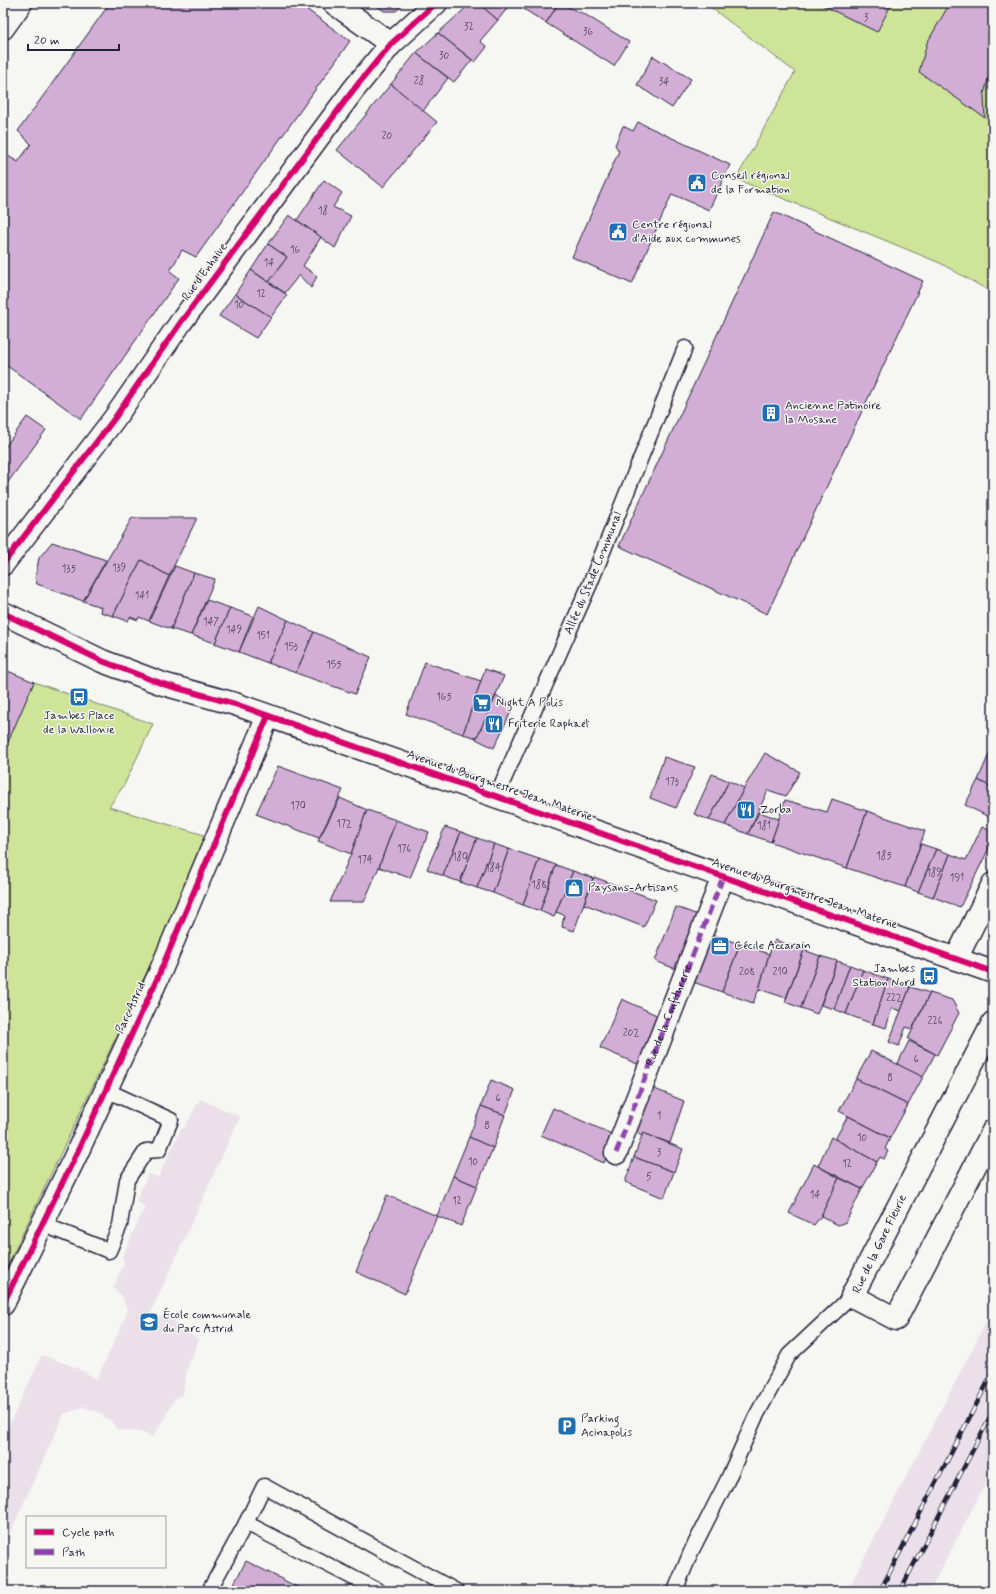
<svg xmlns="http://www.w3.org/2000/svg" width="996" height="1594" font-family="Mynerve,sans-serif">
<rect width="100%" height="100%" fill="#f6f6f2"/>
<filter id="ink" filterUnits="userSpaceOnUse"><feTurbulence type="fractalNoise" baseFrequency=".025" numOctaves="2"/><feDisplacementMap in="SourceGraphic" scale="8" xChannelSelector="R" yChannelSelector="G"/><feConvolveMatrix kernelMatrix="1 2 1 2 8 2 1 2 1" color-interpolation-filters="sRGB"/></filter>
<g filter="url(#ink)">
<!-- built -->
<g fill="#ebe0ea">
<path d="M 200,1099 L 240,1117 L 150,1314 L 157,1317 L 171,1317 L 178,1326 L 199,1340 L 187,1369 L 183,1394 L 175,1399 L 153,1437 L 140,1432 L 116,1429 L 112,1422 L 103,1416 L 103,1414 L 83,1407 L 64,1414 L 3,1549 L 3,1438 L 42,1355 L 75,1367 L 97,1379 L 128,1311 L 122,1296 L 113,1288 L 124,1263 L 122,1257 L 145,1207 L 136,1201 L 148,1174 L 158,1177 L 181,1129 L 185,1127 Z"/>
<path d="M 993,1309 L 993,1469 L 930,1591 L 847,1591 Z"/>
</g>
<!-- green -->
<g fill="#cee499" stroke="#78836a">
<path d="M 705,3 L 993,3 L 993,293 L 940,263 L 736,179 L 795,72 Z"/>
<path d="M 34,682 L 153,724 L 124,785 L 109,807 L 211,837 L 3,1275 L 3,751 Z"/>
</g>
<!-- building -->
<g fill="#d2add6" stroke="#22223b">
<path d="M 110,3 L 298,3 L 350,41 L 196,257 L 182,250 L 170,271 L 179,278 L 81,419 L 3,363 L 3,153 L 18,162 L 31,144 L 18,131 Z"/>
<path d="M 373,3 L 405,3 L 396,11 L 384,11 Z"/>
<path d="M 471,3 L 478,3 L 498,20 L 480,41 L 487,47 L 475,62 L 438,33 Z"/>
<path d="M 478,3 L 502,3 L 508,7 L 498,20 Z"/>
<path d="M 514,3 L 559,3 L 546,23 Z"/>
<path d="M 559,3 L 586,15 L 629,42 L 614,66 L 546,23 Z"/>
<path d="M 818,3 L 892,3 L 877,32 Z"/>
<path d="M 950,3 L 993,3 L 993,61 L 984,94 L 985,118 L 919,72 L 927,43 Z"/>
<path d="M 438,33 L 472,60 L 454,82 L 416,53 Z"/>
<path d="M 416,53 L 448,78 L 423,111 L 391,84 Z"/>
<path d="M 653,56 L 691,79 L 672,108 L 637,85 Z"/>
<path d="M 391,84 L 437,122 L 383,187 L 337,150 Z"/>
<path d="M 638,122 L 730,165 L 709,210 L 672,194 L 632,284 L 572,257 L 619,151 L 615,145 L 623,126 L 633,131 Z"/>
<path d="M 324,180 L 342,193 L 333,207 L 351,216 L 335,248 L 297,220 Z"/>
<path d="M 774,212 L 923,281 L 767,614 L 619,546 Z"/>
<path d="M 289,215 L 321,237 L 303,266 L 317,276 L 311,288 L 299,275 L 285,293 L 269,282 L 287,257 L 268,244 Z"/>
<path d="M 268,244 L 287,257 L 269,282 L 251,270 Z"/>
<path d="M 251,270 L 287,295 L 271,317 L 235,294 Z"/>
<path d="M 235,294 L 271,317 L 256,338 L 219,316 Z"/>
<path d="M 27,417 L 46,430 L 3,489 L 3,450 Z"/>
<path d="M 132,518 L 197,518 L 169,576 L 141,560 L 113,616 L 100,612 L 101,607 L 83,601 Z"/>
<path d="M 52,542 L 106,560 L 83,601 L 37,584 L 35,578 L 39,558 Z"/>
<path d="M 141,560 L 169,576 L 149,621 L 139,617 L 138,620 L 130,617 L 128,621 L 113,616 Z"/>
<path d="M 175,566 L 194,573 L 171,629 L 149,621 Z"/>
<path d="M 194,573 L 215,579 L 191,635 L 171,629 Z"/>
<path d="M 207,600 L 230,608 L 215,643 L 191,635 Z"/>
<path d="M 259,606 L 288,620 L 268,663 L 239,652 Z"/>
<path d="M 230,608 L 253,616 L 239,652 L 215,643 Z"/>
<path d="M 288,620 L 314,632 L 296,673 L 268,663 Z"/>
<path d="M 314,632 L 371,657 L 355,694 L 296,673 Z"/>
<path d="M 425,662 L 481,681 L 463,734 L 406,714 Z"/>
<path d="M 3,669 L 34,682 L 8,742 L 3,740 Z"/>
<path d="M 485,669 L 504,676 L 477,738 L 463,734 Z"/>
<path d="M 496,696 L 514,705 L 494,748 L 476,739 Z"/>
<path d="M 765,753 L 800,772 L 786,796 L 768,790 L 748,834 L 725,825 L 744,788 Z"/>
<path d="M 989,754 L 993,756 L 993,788 L 978,780 Z"/>
<path d="M 664,757 L 695,767 L 676,808 L 650,798 Z"/>
<path d="M 278,766 L 343,790 L 319,838 L 256,814 Z"/>
<path d="M 712,774 L 729,781 L 709,820 L 694,814 Z"/>
<path d="M 978,780 L 993,788 L 993,819 L 965,805 Z"/>
<path d="M 729,781 L 744,788 L 725,825 L 709,820 Z"/>
<path d="M 340,798 L 367,810 L 351,854 L 318,841 Z"/>
<path d="M 832,799 L 867,811 L 847,868 L 771,842 L 785,800 L 827,812 Z"/>
<path d="M 367,810 L 396,820 L 379,867 L 364,902 L 330,902 L 351,854 Z"/>
<path d="M 867,811 L 925,831 L 905,887 L 847,868 Z"/>
<path d="M 759,812 L 779,819 L 771,842 L 748,834 Z"/>
<path d="M 396,820 L 429,832 L 410,878 L 379,867 Z"/>
<path d="M 445,827 L 461,832 L 443,876 L 427,869 Z"/>
<path d="M 982,827 L 993,832 L 993,840 L 960,907 L 933,897 L 950,854 L 966,860 Z"/>
<path d="M 461,832 L 477,838 L 460,882 L 443,876 Z"/>
<path d="M 477,838 L 494,844 L 477,888 L 460,882 Z"/>
<path d="M 494,844 L 509,849 L 493,893 L 477,888 Z"/>
<path d="M 921,844 L 936,849 L 918,892 L 905,887 Z"/>
<path d="M 509,849 L 539,859 L 523,905 L 493,893 Z"/>
<path d="M 936,849 L 950,854 L 933,897 L 918,892 Z"/>
<path d="M 539,859 L 556,865 L 540,911 L 523,905 Z"/>
<path d="M 556,865 L 573,871 L 554,917 L 540,911 Z"/>
<path d="M 573,871 L 593,878 L 574,931 L 562,927 L 564,915 L 556,912 Z"/>
<path d="M 594,877 L 656,900 L 644,927 L 584,904 Z"/>
<path d="M 676,907 L 698,915 L 676,969 L 655,961 Z"/>
<path d="M 708,933 L 740,944 L 722,992 L 690,981 Z"/>
<path d="M 775,940 L 804,950 L 786,998 L 759,989 L 769,954 Z"/>
<path d="M 740,944 L 769,954 L 759,989 L 753,1003 L 722,992 Z"/>
<path d="M 804,950 L 820,956 L 801,1008 L 785,1002 Z"/>
<path d="M 820,956 L 837,961 L 817,1014 L 801,1008 Z"/>
<path d="M 837,961 L 850,965 L 834,1009 L 821,1005 Z"/>
<path d="M 850,965 L 863,970 L 846,1014 L 834,1009 Z"/>
<path d="M 863,970 L 888,979 L 873,1024 L 846,1014 Z"/>
<path d="M 888,979 L 910,987 L 901,1011 L 892,1008 L 886,1028 L 873,1024 Z"/>
<path d="M 910,987 L 930,993 L 912,1029 L 906,1027 L 899,1046 L 889,1042 Z"/>
<path d="M 930,993 L 952,1000 L 959,1013 L 937,1055 L 908,1039 Z"/>
<path d="M 622,999 L 663,1018 L 642,1066 L 600,1048 Z"/>
<path d="M 909,1041 L 935,1054 L 923,1077 L 897,1065 Z"/>
<path d="M 871,1051 L 923,1077 L 908,1105 L 856,1079 Z"/>
<path d="M 856,1079 L 908,1105 L 890,1138 L 839,1111 Z"/>
<path d="M 491,1080 L 515,1090 L 505,1115 L 481,1106 Z"/>
<path d="M 650,1087 L 684,1101 L 670,1143 L 643,1133 L 642,1136 L 633,1131 Z"/>
<path d="M 481,1106 L 505,1115 L 493,1148 L 469,1137 Z"/>
<path d="M 553,1108 L 614,1135 L 604,1163 L 541,1135 Z"/>
<path d="M 848,1116 L 890,1138 L 885,1149 L 888,1151 L 884,1159 L 880,1157 L 877,1162 L 835,1139 Z"/>
<path d="M 643,1133 L 683,1149 L 674,1172 L 634,1157 Z"/>
<path d="M 469,1137 L 493,1148 L 477,1186 L 453,1176 Z"/>
<path d="M 831,1137 L 877,1162 L 862,1189 L 818,1166 Z"/>
<path d="M 634,1157 L 674,1172 L 664,1198 L 625,1182 Z"/>
<path d="M 814,1164 L 839,1178 L 821,1216 L 814,1225 L 789,1213 Z"/>
<path d="M 453,1176 L 477,1186 L 461,1226 L 437,1216 Z"/>
<path d="M 839,1178 L 862,1189 L 846,1222 L 838,1225 L 821,1216 Z"/>
<path d="M 387,1195 L 437,1216 L 405,1294 L 356,1272 Z"/>
<path d="M 246,1561 L 305,1591 L 230,1591 Z"/>
</g>
<g fill="none" stroke-linecap="round" stroke-linejoin="round">
<defs>
<g id="lane">
<path id="s1" d="M 496,797 L 590,584 L 685,348"/>
<path d="M 42,1224 L 109,1251 L 120,1225 L 127,1180 L 146,1151 L 159,1150 L 171,1120 L 106,1090"/>
<path d="M 246,1523 L 379,1591"/>
<path d="M 209,1591 L 246,1523 L 264,1486 L 456,1591"/>
<path d="M 675,1591 L 691,1552 L 727,1481 L 755,1418 L 789,1355 L 852,1296"/>
</g>
<g id="street">
<path d="M 334,3 L 391,44"/>
<path d="M 3,564 L 114,419 L 181,322 L 354,89 L 391,44 L 436,3"/>
<path d="M 956,959 L 993,884"/>
<path d="M 993,1023 L 852,1296 L 896,1319 L 993,1131"/>
<path id="s2" d="M 616,1153 L 723,877"/>
<path d="M 3,1304 L 75,1157 L 158,977 L 268,716"/>
</g>
<g id="secondary">
<path d="M 3,28 L 21,3"/>
<path d="M 3,613 L 102,661 L 163,684 L 235,704 L 993,972"/>
</g>
</defs>
<!-- lane casing -->
<use href="#lane" stroke="#22223b" stroke-width="17"/>
<!-- street casing -->
<use href="#street" stroke="#22223b" stroke-width="25"/>
<!-- secondary casing -->
<use href="#secondary" stroke="#22223b" stroke-width="25"/>
<!-- lane -->
<use href="#lane" stroke="#f6f6f2" stroke-width="14"/>
<!-- street -->
<use href="#street" stroke="#f6f6f2" stroke-width="22"/>
<!-- secondary -->
<use href="#secondary" stroke="#f6f6f2" stroke-width="22"/>
<defs>
<g id="rail">
<path d="M 880,1591 L 993,1372"/>
<path d="M 900,1591 L 993,1411"/>
</g>
</defs>
<!-- rail casing -->
<use href="#rail" stroke="#22223b" stroke-width="4.5"/>
<!-- rail -->
<use href="#rail" stroke="#f6f6f2" stroke-width="3" stroke-dasharray="9" stroke-linecap="butt"/>
<!-- quiet -->
<path stroke="#8e44ad" stroke-width="5" stroke-dasharray="10 5" stroke-linecap="butt" d="M 616,1153 L 723,877"/>
<defs>
<g id="cycleway">
<path d="M 3,564 L 114,419 L 181,322 L 354,89 L 391,44 L 436,3"/>
<path d="M 3,613 L 102,661 L 163,684 L 235,704 L 993,972"/>
<path d="M 3,1304 L 75,1157 L 158,977 L 268,716"/>
</g>
</defs>
<!-- cycleway casing -->
<use href="#cycleway" stroke="#f6f6f2" stroke-width="8"/>
<!-- cycleway -->
<use href="#cycleway" stroke="#d6006c" stroke-width="6"/>
</g>
</g>
<!-- icons -->
<defs>
<symbol id="civic-square" viewBox="-11 -11 22 22"><rect x="-9" y="-9" width="18" height="18" rx="4" fill="#1f6fb2" stroke="#f6f6f2"/><path d="M-.6-6.5H3V-4.5H.6V-3L4-1V1h2V6H-6V1h2V-1L-.6-3ZM-1.2 2.5V6h2.4V2.5Z" fill="#fff"/></symbol>
<symbol id="building-square" viewBox="-11 -11 22 22"><rect x="-9" y="-9" width="18" height="18" rx="4" fill="#1f6fb2" stroke="#f6f6f2"/><path d="M-4-6H4V6H1V3H-1V6H-4ZM-2.5-4.3h1.7v1.8h-1.7ZM.8-4.3h1.7v1.8H.8ZM-2.5-1h1.7V.8h-1.7ZM.8-1h1.7V.8H.8Z" fill="#fff"/></symbol>
<symbol id="bus-square" viewBox="-11 -11 22 22"><rect x="-9" y="-9" width="18" height="18" rx="4" fill="#1f6fb2" stroke="#f6f6f2"/><path d="M-5-6H5V4H4V6H2V4H-2V6H-4V4H-5ZM-3.5-4V0h7V-4ZM-3.5 1.2v1.5H-2V1.2ZM2 1.2v1.5H3.5V1.2Z" fill="#fff"/></symbol>
<symbol id="supermarket-square" viewBox="-11 -11 22 22"><rect x="-9" y="-9" width="18" height="18" rx="4" fill="#1f6fb2" stroke="#f6f6f2"/><path d="M-6-5.5h2.5l.6 2H6L4.5 2H-2.5L-4.4-4H-6ZM-1.5 3.2a1.3 1.3 0 1 0 .1 0ZM3 3.2a1.3 1.3 0 1 0 .1 0Z" fill="#fff"/></symbol>
<symbol id="restaurant-square" viewBox="-11 -11 22 22"><rect x="-9" y="-9" width="18" height="18" rx="4" fill="#1f6fb2" stroke="#f6f6f2"/><path d="M-5-6h1v4h1v-4h1v4h1v-4h1v5L-1.5 .5V6h-2V.5L-5-1ZM5-6V6H3V1.5H1.5Q1.5-4 5-6Z" fill="#fff"/></symbol>
<symbol id="shop-square" viewBox="-11 -11 22 22"><rect x="-9" y="-9" width="18" height="18" rx="4" fill="#1f6fb2" stroke="#f6f6f2"/><path d="M-5-2.5h2.3a2.7 3.5 0 0 1 5.4 0H5L5.5 6h-11ZM-1.5-2.5h3a1.5 2.3 0 0 0-3 0Z" fill="#fff"/></symbol>
<symbol id="office-square" viewBox="-11 -11 22 22"><rect x="-9" y="-9" width="18" height="18" rx="4" fill="#1f6fb2" stroke="#f6f6f2"/><path d="M-6-3h4V-5.5h4V-3h4V5H-6ZM-1-4.5V-3h2v-1.5ZM-6 0V1H6V0Z" fill="#fff"/></symbol>
<symbol id="school-square" viewBox="-11 -11 22 22"><rect x="-9" y="-9" width="18" height="18" rx="4" fill="#1f6fb2" stroke="#f6f6f2"/><path d="M0-5L7-2L0 1L-7-2ZM-4 1L0 2.5L4 1V4Q0 6-4 4Z" fill="#fff"/></symbol>
<symbol id="parking-square" viewBox="-11 -11 22 22"><rect x="-9" y="-9" width="18" height="18" rx="4" fill="#1f6fb2" stroke="#f6f6f2"/><path d="M-3.5-5.5H1a3.5 3.5 0 0 1 0 7H-1V5.5H-3.5ZM-1-3.4V-.6H.8a1.4 1.4 0 0 0 0-2.8Z" fill="#fff"/></symbol>
</defs>
<g fill-rule="evenodd">
<use href="#civic-square" x="686" y="172" width="22" height="22"/>
<use href="#civic-square" x="607" y="221" width="22" height="22"/>
<use href="#building-square" x="760" y="402" width="22" height="22"/>
<use href="#bus-square" x="68" y="686" width="22" height="22"/>
<use href="#supermarket-square" x="471" y="692" width="22" height="22"/>
<use href="#restaurant-square" x="483" y="713" width="22" height="22"/>
<use href="#restaurant-square" x="735" y="799" width="22" height="22"/>
<use href="#shop-square" x="563" y="877" width="22" height="22"/>
<use href="#office-square" x="709" y="935" width="22" height="22"/>
<use href="#bus-square" x="918" y="965" width="22" height="22"/>
<use href="#school-square" x="138" y="1311" width="22" height="22"/>
<use href="#parking-square" x="556" y="1415" width="22" height="22"/>
</g>
<g text-anchor="middle" dominant-baseline="central" stroke-width="3" stroke-linejoin="round" paint-order="stroke">
<!-- number labels -->
<g font-size="10" fill="#4e4562">
<text x="866" y="18">3</text>
<text x="469" y="27">32</text>
<text x="588" y="32">36</text>
<text x="444" y="56">30</text>
<text x="419" y="81">28</text>
<text x="664" y="82">34</text>
<text x="387" y="136">20</text>
<text x="323" y="211">18</text>
<text x="295" y="250">16</text>
<text x="269" y="263">14</text>
<text x="261" y="294">12</text>
<text x="239" y="305">10</text>
<text x="119" y="568">139</text>
<text x="69" y="569">135</text>
<text x="142" y="596">141</text>
<text x="211" y="622">147</text>
<text x="234" y="630">149</text>
<text x="263" y="636">151</text>
<text x="291" y="647">153</text>
<text x="334" y="665">155</text>
<text x="444" y="697">165</text>
<text x="672" y="782">173</text>
<text x="298" y="806">170</text>
<text x="344" y="824">172</text>
<text x="764" y="826">181</text>
<text x="404" y="849">176</text>
<text x="884" y="856">185</text>
<text x="460" y="857">180</text>
<text x="365" y="860">174</text>
<text x="493" y="868">184</text>
<text x="934" y="873">189</text>
<text x="957" y="878">191</text>
<text x="539" y="885">188</text>
<text x="747" y="972">208</text>
<text x="780" y="972">210</text>
<text x="894" y="998">222</text>
<text x="935" y="1021">226</text>
<text x="631" y="1033">202</text>
<text x="916" y="1059">6</text>
<text x="890" y="1078">8</text>
<text x="498" y="1098">6</text>
<text x="659" y="1116">1</text>
<text x="487" y="1126">8</text>
<text x="862" y="1138">10</text>
<text x="659" y="1153">3</text>
<text x="473" y="1162">10</text>
<text x="847" y="1164">12</text>
<text x="649" y="1177">5</text>
<text x="815" y="1195">14</text>
<text x="457" y="1201">12</text>
</g>
<!-- poi labels -->
<g font-size="12" fill="#22223b" stroke="#f6f6f2" text-anchor="start">
<text x="711" y="176">Conseil régional<tspan x="711" dy="14">de la Formation</tspan></text>
<text x="632" y="225">Centre régional<tspan x="632" dy="14">d'Aide aux communes</tspan></text>
<text x="785" y="406">Ancienne Patinoire<tspan x="785" dy="14">la Mosane</tspan></text>
<text x="496" y="703">Night A Polis</text>
<text x="79" y="716" text-anchor="middle">Jambes Place<tspan x="79" dy="14">de la Wallonie</tspan></text>
<text x="508" y="724">Friterie Raphaël</text>
<text x="760" y="810">Zorba</text>
<text x="588" y="888">Paysans-Artisans</text>
<text x="734" y="946">Cécile Accarain</text>
<text x="915" y="969" text-anchor="end">Jambes<tspan x="915" dy="14">Station Nord</tspan></text>
<text x="163" y="1315">École communale<tspan x="163" dy="14">du Parc Astrid</tspan></text>
<text x="581" y="1419">Parking<tspan x="581" dy="14">Acinapolis</tspan></text>
</g>
<!-- street labels -->
<g font-size="12" fill="#22223b" stroke="#f6f6f2">
<text transform="translate(205 272) rotate(-54)">Rue d'Enhaive</text>
<text stroke="none"><textPath href="#s1" startOffset="244">Allée du Stade Communal</textPath></text>
<text transform="translate(500 786) rotate(19)">Avenue du Bourgmestre Jean Materne</text>
<text transform="translate(805 894) rotate(19)">Avenue du Bourgmestre Jean Materne</text>
<text transform="translate(131 1008) rotate(-65)">Parc Astrid</text>
<text stroke="none"><textPath href="#s2" startOffset="148">Rue de la Confiturerie</textPath></text>
<text transform="translate(880 1244) rotate(-64)">Rue de la Gare Fleurie</text>
</g>
</g>
<!-- margin -->
<rect width="996" height="1594" fill="none" stroke="#f6f6f2" stroke-width="16"/>
<rect x="8" y="8" width="980" height="1578" fill="none" stroke="#22223b" stroke-width="1.5" filter="url(#ink)"/>
<!-- legend -->
<rect x="26" y="1516" width="140" height="52" fill="#f6f6f2" stroke="#a1a1a9"/>
<rect x="34" y="1529" width="20" height="6" fill="#d6006c" stroke="#a1a1a9"/>
<text x="62" y="1536" font-size="12" fill="#22223b">Cycle path</text>
<rect x="34" y="1549" width="20" height="6" fill="#8e44ad" stroke="#a1a1a9"/>
<text x="62" y="1556" font-size="12" fill="#22223b">Path</text>
<!-- scale -->
<path d="M28 44v6h91v-6" fill="none" stroke="#22223b" stroke-width="2"/>
<text x="34" y="44" font-size="12" fill="#22223b" stroke="#f6f6f2" stroke-width="3" paint-order="stroke">20 m</text>
</svg>
